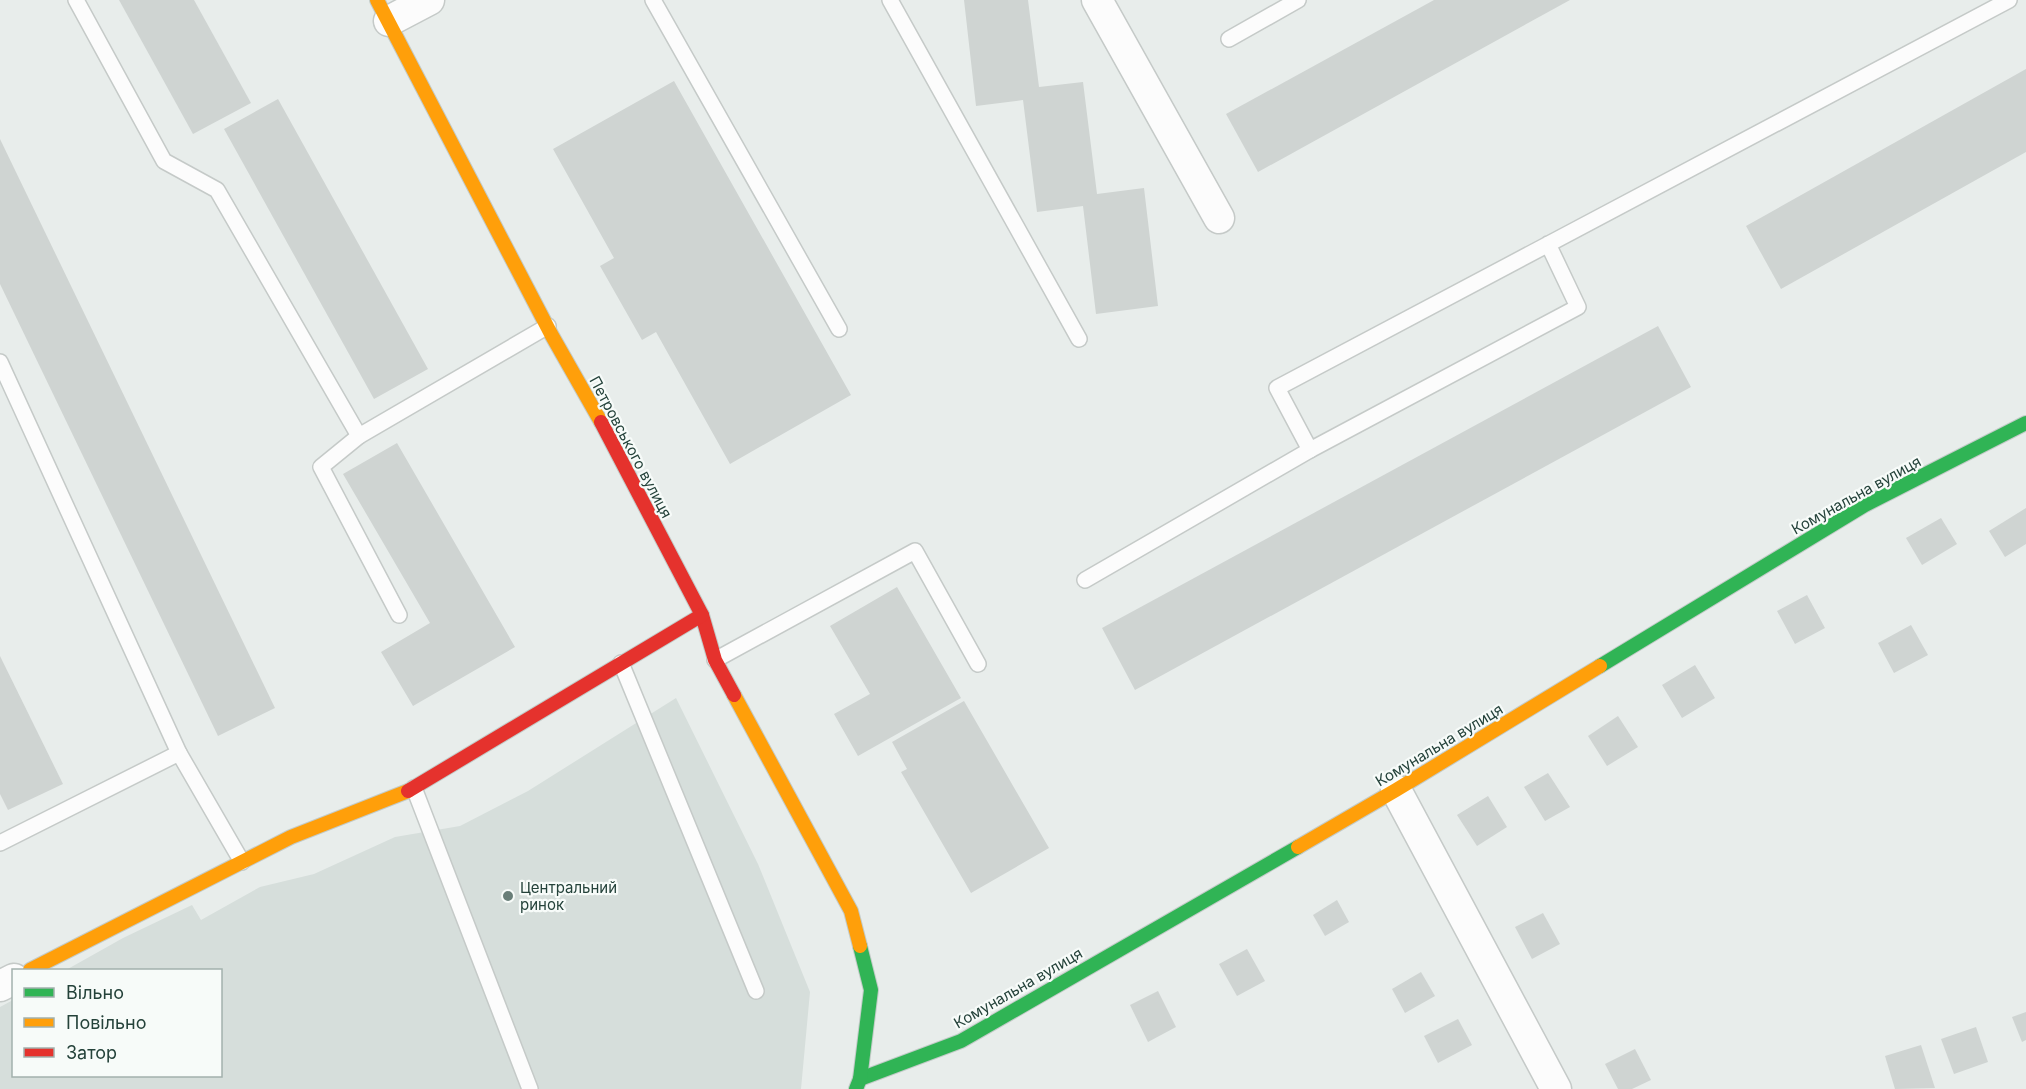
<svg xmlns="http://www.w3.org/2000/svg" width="2026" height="1089" font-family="Inter,sans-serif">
<rect width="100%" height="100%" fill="#e8edeb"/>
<!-- built -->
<path fill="#d6dedb" d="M 676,698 L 758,864 L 810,992 L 801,1089 L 0,1089 L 0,1007 L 13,1000 L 14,1076 L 220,1076 L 220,970 L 66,970 L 123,938 L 192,905 L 201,920 L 260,887 L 314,874 L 395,837 L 460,826 L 528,791 Z"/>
<!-- building -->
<g fill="#cfd4d2">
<path d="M 119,0 L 194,0 L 251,103 L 193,134 Z"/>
<path d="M 964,0 L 1028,0 L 1039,87 L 1083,82 L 1097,194 L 1144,188 L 1158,306 L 1096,314 L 1083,206 L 1037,212 L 1023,100 L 976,106 Z"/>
<path d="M 1434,0 L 1570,0 L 1258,172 L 1226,114 Z"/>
<path d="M 2026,69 L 2026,152 L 1781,289 L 1746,226 Z"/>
<path d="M 674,81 L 851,395 L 730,464 L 656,332 L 642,340 L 600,266 L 614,258 L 553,149 Z"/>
<path d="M 278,99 L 428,369 L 374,399 L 224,129 Z"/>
<path d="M 0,139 L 275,708 L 218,736 L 0,284 Z"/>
<path d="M 1658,326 L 1691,387 L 1135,690 L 1102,628 Z"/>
<path d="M 397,443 L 515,647 L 413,706 L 381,652 L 430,623 L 343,474 Z"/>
<path d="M 2026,508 L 2026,544 L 2005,557 L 1989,531 Z"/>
<path d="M 1941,518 L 1957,544 L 1922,565 L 1906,538 Z"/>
<path d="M 897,587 L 961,698 L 858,756 L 834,714 L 870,694 L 830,626 Z"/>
<path d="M 1807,595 L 1825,628 L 1795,644 L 1777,611 Z"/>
<path d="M 1911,625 L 1928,655 L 1894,673 L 1878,643 Z"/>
<path d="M 0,656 L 63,784 L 8,810 L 0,794 Z"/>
<path d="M 1695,665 L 1715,698 L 1682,718 L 1662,685 Z"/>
<path d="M 964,701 L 1049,848 L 971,893 L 901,772 L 907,769 L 892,742 Z"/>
<path d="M 1618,716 L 1638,747 L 1607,766 L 1588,736 Z"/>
<path d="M 1548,773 L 1570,807 L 1545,821 L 1524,787 Z"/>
<path d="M 1488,796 L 1507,827 L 1477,846 L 1457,815 Z"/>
<path d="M 1337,900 L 1349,922 L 1325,936 L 1313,915 Z"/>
<path d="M 1543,913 L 1560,944 L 1532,959 L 1515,927 Z"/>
<path d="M 1247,949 L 1265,981 L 1237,996 L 1219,964 Z"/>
<path d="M 1421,972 L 1435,996 L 1405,1013 L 1392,989 Z"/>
<path d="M 1158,991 L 1176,1027 L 1148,1042 L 1130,1005 Z"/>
<path d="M 2026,1012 L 2026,1040 L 2022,1042 L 2012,1017 Z"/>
<path d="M 1458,1019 L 1472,1045 L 1438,1063 L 1424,1036 Z"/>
<path d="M 1976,1027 L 1988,1062 L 1954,1074 L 1941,1039 Z"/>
<path d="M 1921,1045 L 1935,1088 L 1895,1089 L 1885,1056 Z"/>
<path d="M 1635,1049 L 1651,1080 L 1632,1089 L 1618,1089 L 1605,1064 Z"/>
</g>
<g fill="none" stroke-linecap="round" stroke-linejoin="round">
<defs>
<g id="lane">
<path d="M 76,0 L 164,161 L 217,190 L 359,436 L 548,326"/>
<path d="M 653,0 L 839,329"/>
<path d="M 890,0 L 1079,339"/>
<path d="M 1229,39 L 1298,0"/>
<path d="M 1548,244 L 1578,307 L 1310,450 L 1277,388 L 2009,0"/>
<path d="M 0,362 L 179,753"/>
<path d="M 359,436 L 321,467 L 399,615"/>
<path d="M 1085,580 L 1310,450"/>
<path d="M 715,660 L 915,551 L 978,664"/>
<path d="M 621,663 L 756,991"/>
<path d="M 414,788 L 530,1089"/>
<path d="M 0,843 L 179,753 L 242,862"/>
</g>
<g id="street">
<path d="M 1097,0 L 1219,218"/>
<path d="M 389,21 L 429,0"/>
<path d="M 1396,790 L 1556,1089"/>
<path d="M 0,986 L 14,979"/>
</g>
<g id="fast">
<path d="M 1600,666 L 1865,505 L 2026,423"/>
<path d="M 860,1079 L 961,1041 L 1298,847"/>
<path d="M 856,1089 L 860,1079 L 871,990 L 860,946"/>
</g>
<g id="slow">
<path d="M 377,0 L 551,334 L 601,422"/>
<path d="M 734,695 L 851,911 L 860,946"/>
<path d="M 1298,847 L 1396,790 L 1600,666"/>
<path d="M 30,970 L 291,837 L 408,791"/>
</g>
<g id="jam">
<path d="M 601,422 L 702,615 L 715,660 L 734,695"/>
<path d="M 408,791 L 702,615"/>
</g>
</defs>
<!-- lane casing -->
<use href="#lane" stroke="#c5cac8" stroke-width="18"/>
<!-- street casing -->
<use href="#street" stroke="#c5cac8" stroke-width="33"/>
<!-- fast casing -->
<use href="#fast" stroke="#c3cbc8" stroke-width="16"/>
<!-- slow casing -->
<use href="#slow" stroke="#c3cbc8" stroke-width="16"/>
<!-- jam casing -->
<use href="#jam" stroke="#c3cbc8" stroke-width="16"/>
<!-- lane -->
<use href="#lane" stroke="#fcfcfc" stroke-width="15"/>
<!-- street -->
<use href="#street" stroke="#fcfcfc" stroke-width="30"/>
<!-- fast -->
<use href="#fast" stroke="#30b455" stroke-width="14"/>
<!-- slow -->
<use href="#slow" stroke="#ff9f0a" stroke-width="14"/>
<!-- jam -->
<use href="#jam" stroke="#e5322d" stroke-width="14"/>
</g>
<!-- markers -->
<circle fill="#697e78" stroke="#f7fbf9" stroke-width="2" cx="508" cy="896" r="6"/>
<g text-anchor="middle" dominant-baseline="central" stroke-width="4.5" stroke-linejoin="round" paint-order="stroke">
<!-- street labels -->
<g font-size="15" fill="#24423a" stroke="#f7fbf9">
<text transform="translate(631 447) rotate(62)">Петровського вулиця</text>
<text transform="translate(1856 495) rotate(-29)">Комунальна вулиця</text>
<text transform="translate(1439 745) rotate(-31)">Комунальна вулиця</text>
<text transform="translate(1018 988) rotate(-30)">Комунальна вулиця</text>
</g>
<!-- poi labels -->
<g font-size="15" fill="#24423a" stroke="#f7fbf9" text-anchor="start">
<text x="520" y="887">Центральний<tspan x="520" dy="17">ринок</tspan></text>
</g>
</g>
<!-- legend -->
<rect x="12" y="969" width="210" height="108" fill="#f7fbf9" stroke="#a3b1ad" stroke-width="1.5"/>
<rect x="24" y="988" width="30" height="9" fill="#30b455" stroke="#a3b1ad" stroke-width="1.5"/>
<text x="66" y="999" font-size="18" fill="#24423a">Вільно</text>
<rect x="24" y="1018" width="30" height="9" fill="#ff9f0a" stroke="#a3b1ad" stroke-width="1.5"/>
<text x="66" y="1029" font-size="18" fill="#24423a">Повільно</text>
<rect x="24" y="1048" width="30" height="9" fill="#e5322d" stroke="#a3b1ad" stroke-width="1.5"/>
<text x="66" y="1059" font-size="18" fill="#24423a">Затор</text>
</svg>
